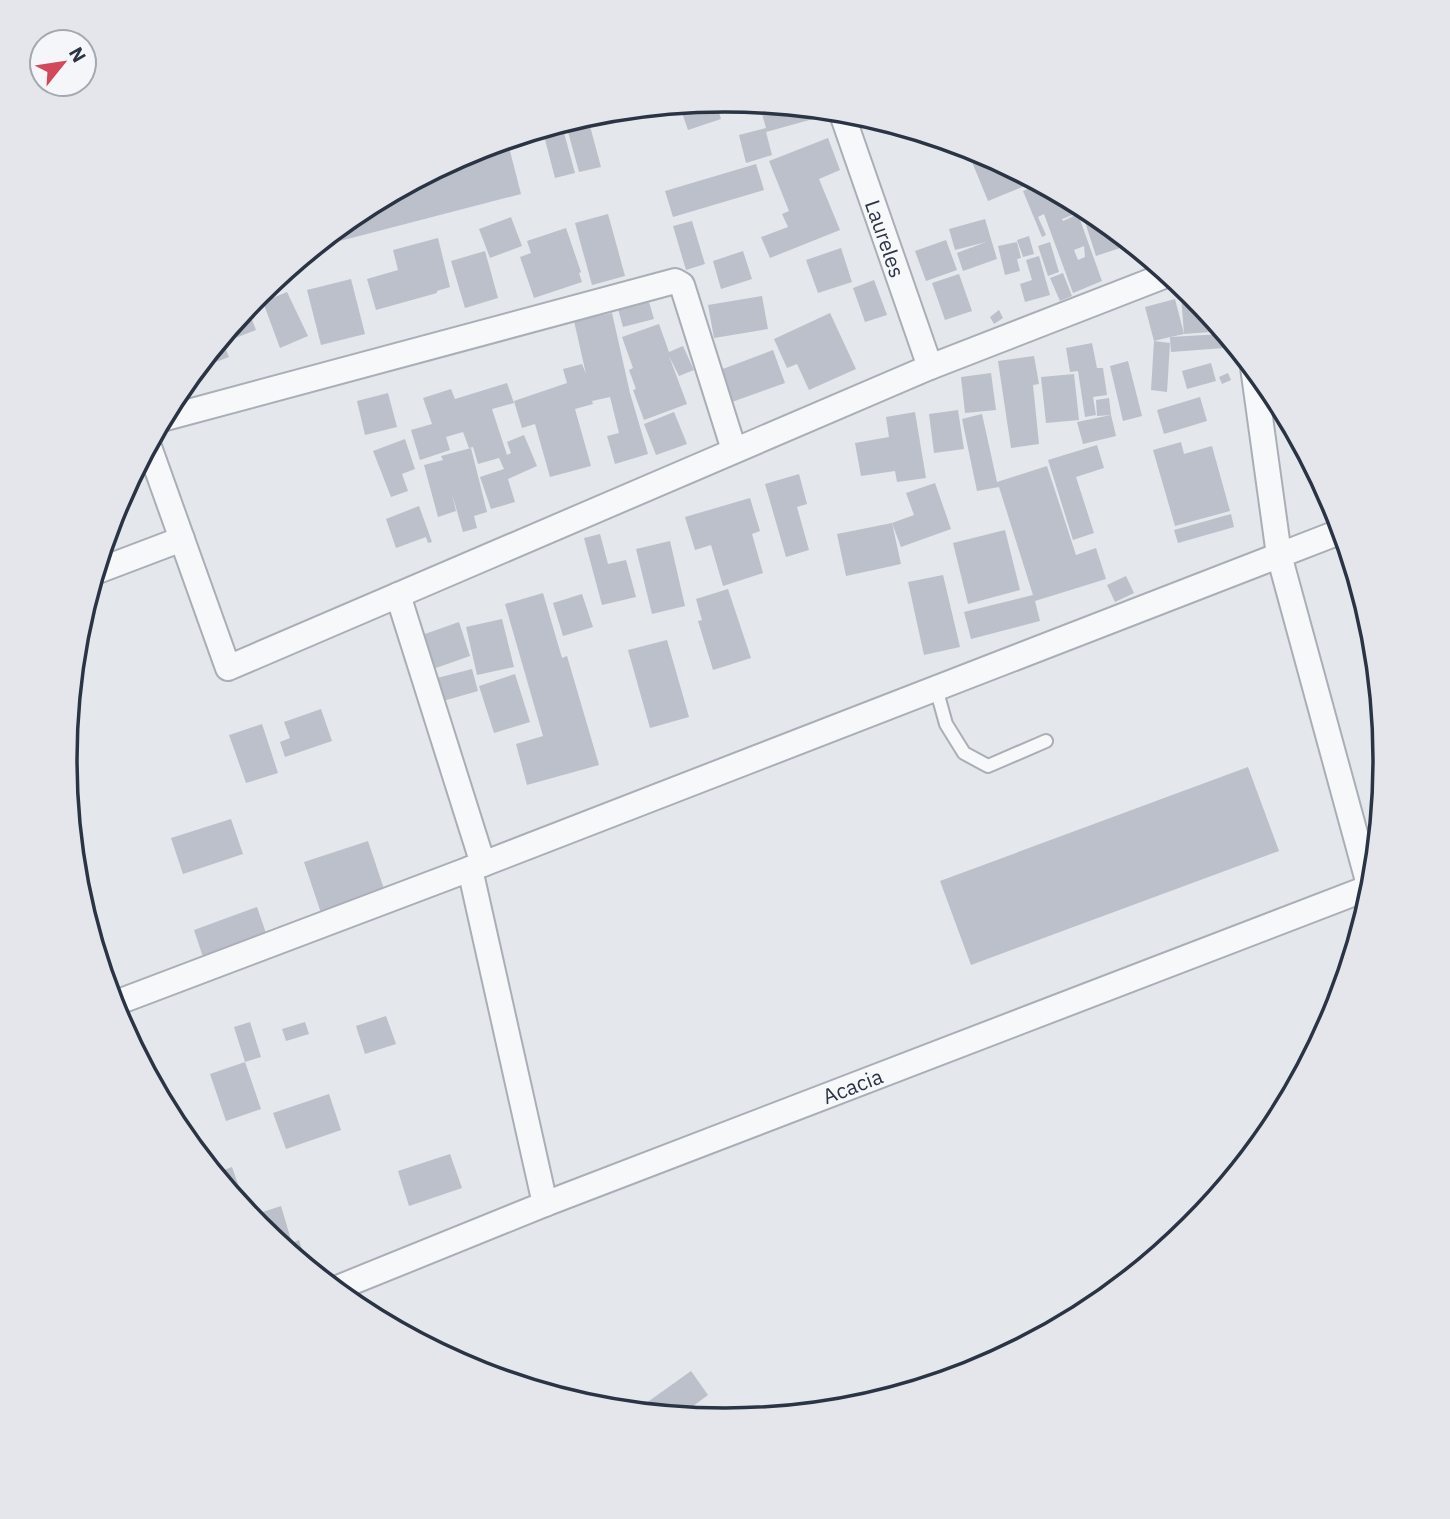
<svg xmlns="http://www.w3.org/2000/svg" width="1450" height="1519" font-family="'IBM Plex Sans',sans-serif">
<rect width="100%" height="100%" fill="#e4e7ec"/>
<!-- building -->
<g fill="#bbc0ca" fill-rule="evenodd">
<path d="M 715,100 L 721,119 L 688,130 L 679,104 Z"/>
<path d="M 759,103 L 810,108 L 813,119 L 766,132 L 772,155 L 746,163 L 739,135 L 766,128 Z"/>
<path d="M 587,115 L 601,167 L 579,172 L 565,121 Z"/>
<path d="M 561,122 L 575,173 L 555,178 L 542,128 Z"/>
<path d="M 828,138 L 840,170 L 819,179 L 840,230 L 770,258 L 761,237 L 788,227 L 782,214 L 789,211 L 769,161 Z"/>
<path d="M 507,139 L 521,194 L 313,248 L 359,210 L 473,149 Z"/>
<path d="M 988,155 L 997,173 L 1011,167 L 1037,181 L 988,201 L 972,162 Z"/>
<path d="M 756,164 L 764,190 L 673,217 L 665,191 Z"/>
<path d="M 1041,183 L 1075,202 L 1080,212 L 1062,219 L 1063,221 L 1078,214 L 1102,281 L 1073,293 L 1044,214 L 1038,217 L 1046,235 L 1042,237 L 1023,191 ZM 1084,246 L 1085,257 L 1078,260 L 1074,250 Z"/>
<path d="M 608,214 L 625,276 L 592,285 L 575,223 Z"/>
<path d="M 511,217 L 522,246 L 490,258 L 479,229 Z"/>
<path d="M 1100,217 L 1122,235 L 1126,246 L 1096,256 L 1085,222 Z"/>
<path d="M 985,219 L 997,259 L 963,271 L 957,253 L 986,242 L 955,250 L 949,229 Z"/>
<path d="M 692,221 L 705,264 L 686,270 L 673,226 Z"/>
<path d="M 566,228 L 581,272 L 579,273 L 582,282 L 534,298 L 520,257 L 531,253 L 527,241 Z"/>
<path d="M 1029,236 L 1034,254 L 1023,257 L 1017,240 Z"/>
<path d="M 438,238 L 450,287 L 437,291 L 437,293 L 376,310 L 367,279 L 398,270 L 393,250 Z"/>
<path d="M 946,240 L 957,270 L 926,281 L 915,251 Z"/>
<path d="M 1017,242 L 1021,258 L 1017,259 L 1020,271 L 1005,275 L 998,246 Z"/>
<path d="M 1050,242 L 1059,272 L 1048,276 L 1038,246 Z"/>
<path d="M 841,248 L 852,282 L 818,293 L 806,260 Z"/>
<path d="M 485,251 L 498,298 L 465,308 L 451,261 Z"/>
<path d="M 743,251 L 752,279 L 721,289 L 713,261 Z"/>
<path d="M 1039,256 L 1050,295 L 1025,302 L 1020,284 L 1032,280 L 1026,260 Z"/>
<path d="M 1063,273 L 1072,296 L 1060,301 L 1050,278 Z"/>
<path d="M 959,274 L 972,311 L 945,320 L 932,283 Z"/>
<path d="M 351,279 L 365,334 L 321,345 L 307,290 Z"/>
<path d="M 874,280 L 887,315 L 865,322 L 853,288 Z"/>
<path d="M 1180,283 L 1192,293 L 1198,300 L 1199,306 L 1203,306 L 1223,331 L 1184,334 Z"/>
<path d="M 287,292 L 308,336 L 280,348 L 263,302 Z"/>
<path d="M 762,296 L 768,329 L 714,338 L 708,305 Z"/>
<path d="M 1175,299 L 1184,334 L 1170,337 L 1223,334 L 1224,348 L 1171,352 L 1170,337 L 1154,341 L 1145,307 Z"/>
<path d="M 649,302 L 654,319 L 623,327 L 618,309 Z"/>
<path d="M 247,307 L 256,330 L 225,342 L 223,336 Z"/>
<path d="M 999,310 L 1003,318 L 994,324 L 990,317 Z"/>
<path d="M 612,313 L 630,393 L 648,454 L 615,464 L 607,436 L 619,433 L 610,397 L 592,401 L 593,404 L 575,409 L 591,466 L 550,477 L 535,424 L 522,428 L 514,401 L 567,383 L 563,369 L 582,364 L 586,374 L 574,321 Z"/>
<path d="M 830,313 L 856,369 L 809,390 L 797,364 L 787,368 L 774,339 Z"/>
<path d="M 659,324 L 669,352 L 683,346 L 694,370 L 679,376 L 669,356 L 687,404 L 644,420 L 633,390 L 636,389 L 629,370 L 633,368 L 622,337 Z"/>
<path d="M 221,338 L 229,357 L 195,370 L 210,351 Z"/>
<path d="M 1154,341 L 1170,343 L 1167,392 L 1151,390 Z"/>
<path d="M 1092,343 L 1097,368 L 1103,368 L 1107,395 L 1093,397 L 1096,415 L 1085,417 L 1078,371 L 1070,372 L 1066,348 Z"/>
<path d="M 773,350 L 785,383 L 732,402 L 720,370 Z"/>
<path d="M 1034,356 L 1039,384 L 1033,385 L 1039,444 L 1011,448 L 998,361 Z"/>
<path d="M 1128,361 L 1142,416 L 1123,421 L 1110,366 Z"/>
<path d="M 1211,363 L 1216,381 L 1187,389 L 1182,371 Z"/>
<path d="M 991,373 L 996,410 L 965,413 L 961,377 Z"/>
<path d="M 1228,373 L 1231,380 L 1222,384 L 1219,377 Z"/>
<path d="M 1074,374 L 1079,420 L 1046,423 L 1041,377 Z"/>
<path d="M 507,383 L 514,403 L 492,409 L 507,455 L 511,453 L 507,442 L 524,435 L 537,466 L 508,479 L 515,502 L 491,509 L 480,477 L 504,469 L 499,458 L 478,464 L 473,447 L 469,448 L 463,432 L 446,437 L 450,450 L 420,460 L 411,430 L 432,424 L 423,398 L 451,389 L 455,399 Z"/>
<path d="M 388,393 L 397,427 L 365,435 L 357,401 Z"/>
<path d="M 1200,397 L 1207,421 L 1164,434 L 1157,410 Z"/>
<path d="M 1109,398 L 1111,415 L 1097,416 L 1096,400 Z"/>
<path d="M 958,410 L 964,449 L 934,453 L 929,414 Z"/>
<path d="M 674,412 L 687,444 L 656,455 L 644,424 Z"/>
<path d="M 915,412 L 926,478 L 897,482 L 895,471 L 861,476 L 855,443 L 889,437 L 886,417 Z"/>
<path d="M 982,414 L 997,482 L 1047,466 L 1076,555 L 1096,548 L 1106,579 L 1035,601 L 1040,621 L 971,639 L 964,612 L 1033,595 L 999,487 L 977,491 L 962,419 Z"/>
<path d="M 1111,415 L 1116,436 L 1083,444 L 1077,422 Z"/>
<path d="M 405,439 L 415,469 L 402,474 L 408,491 L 391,497 L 373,451 Z"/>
<path d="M 1181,442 L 1184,454 L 1212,446 L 1230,511 L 1175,526 L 1153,450 Z"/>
<path d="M 1097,445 L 1104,468 L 1076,477 L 1094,533 L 1073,540 L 1048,460 Z"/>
<path d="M 471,448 L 487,512 L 474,516 L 477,528 L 463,532 L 452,494 L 456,511 L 438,517 L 424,465 L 443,460 L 441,456 Z"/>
<path d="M 799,474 L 807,504 L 797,507 L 809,550 L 786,557 L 765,484 Z"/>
<path d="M 935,483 L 951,529 L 901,547 L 892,523 L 914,515 L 906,493 Z"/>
<path d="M 750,498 L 760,531 L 752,534 L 763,573 L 723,586 L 711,545 L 695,550 L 685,517 Z"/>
<path d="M 419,506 L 432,542 L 428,543 L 426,537 L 396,548 L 386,519 Z"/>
<path d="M 1231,514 L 1234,527 L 1178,543 L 1174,530 Z"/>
<path d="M 892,523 L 901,564 L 846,576 L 837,534 Z"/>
<path d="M 1005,530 L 1020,590 L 968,604 L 953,543 Z"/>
<path d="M 600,534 L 608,564 L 626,560 L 636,597 L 602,605 L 584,538 Z"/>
<path d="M 670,541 L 685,606 L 652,614 L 636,549 Z"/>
<path d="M 943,575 L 960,647 L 924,655 L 908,582 Z"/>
<path d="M 1126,576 L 1134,593 L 1115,602 L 1107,585 Z"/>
<path d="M 728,589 L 751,658 L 713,670 L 698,621 L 702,620 L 696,599 Z"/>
<path d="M 543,593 L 562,658 L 567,656 L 599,765 L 527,785 L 516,744 L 543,736 L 505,604 Z"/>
<path d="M 582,594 L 593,627 L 563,636 L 553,603 Z"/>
<path d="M 502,619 L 514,667 L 477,675 L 466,627 Z"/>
<path d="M 459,622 L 470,656 L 433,669 L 422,635 Z"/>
<path d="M 667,640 L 689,717 L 650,728 L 628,650 Z"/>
<path d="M 472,669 L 478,691 L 443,701 L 437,678 Z"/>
<path d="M 515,674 L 530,722 L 494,733 L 479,686 Z"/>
<path d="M 321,709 L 332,741 L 285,757 L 280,742 L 290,738 L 284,722 Z"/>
<path d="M 262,724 L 278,773 L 246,783 L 229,735 Z"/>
<path d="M 1248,767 L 1279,851 L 971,965 L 940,881 Z"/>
<path d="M 231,819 L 243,854 L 183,874 L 171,838 Z"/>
<path d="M 368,841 L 386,895 L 322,916 L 304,862 Z"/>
<path d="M 257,907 L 268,939 L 204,960 L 194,930 Z"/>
<path d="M 386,1016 L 396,1044 L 365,1054 L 356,1026 Z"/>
<path d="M 250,1022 L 261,1057 L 245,1062 L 234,1027 Z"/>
<path d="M 305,1022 L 309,1034 L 286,1041 L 282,1029 Z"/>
<path d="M 245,1062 L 261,1109 L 226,1121 L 210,1074 Z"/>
<path d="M 154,1069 L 165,1103 L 164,1104 L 147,1071 Z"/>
<path d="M 329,1094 L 341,1130 L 286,1149 L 273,1113 Z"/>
<path d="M 450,1154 L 462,1188 L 409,1206 L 398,1171 Z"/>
<path d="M 232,1167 L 239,1187 L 229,1191 L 216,1173 Z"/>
<path d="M 243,1200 L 248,1214 L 238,1201 Z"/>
<path d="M 281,1206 L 292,1243 L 299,1240 L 306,1261 L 302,1262 L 258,1226 L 250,1216 Z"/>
<path d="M 691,1371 L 708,1395 L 681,1415 L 635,1411 Z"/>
</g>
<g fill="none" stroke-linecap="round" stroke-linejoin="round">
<defs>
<path id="service" d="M 936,688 L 946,724 L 964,753 L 988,766 L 1046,741"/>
<g id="minor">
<path id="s1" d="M 841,111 L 930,367"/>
<path d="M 1253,367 L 1279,555 L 1371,892"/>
<path d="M 162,419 L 675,281 L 682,285 L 734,450"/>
<path d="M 148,444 L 228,668 L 930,367 L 1169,274"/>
<path d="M 95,572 L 182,539"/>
<path d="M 398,595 L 483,864"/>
<path d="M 470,869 L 545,1204"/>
<path d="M 113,1004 L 483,864 L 1342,531"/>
<path id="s2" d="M 335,1289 L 545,1204 L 1373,886"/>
</g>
</defs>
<!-- service casing -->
<use href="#service" stroke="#a9aeb7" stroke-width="16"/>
<!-- minor casing -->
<use href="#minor" stroke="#a9aeb7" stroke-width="28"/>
<!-- service -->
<use href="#service" stroke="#f7f8fa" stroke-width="12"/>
<!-- minor -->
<use href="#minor" stroke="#f7f8fa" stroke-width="24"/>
</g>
<g text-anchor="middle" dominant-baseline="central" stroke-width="5" stroke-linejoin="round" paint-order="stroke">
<!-- street labels -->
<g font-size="21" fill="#2b3445" stroke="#f4f6f9">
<text stroke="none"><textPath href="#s1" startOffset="135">Laureles</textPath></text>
<text stroke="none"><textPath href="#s2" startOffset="556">Acacia</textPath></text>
</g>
</g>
<!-- crop -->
<path d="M0 0H1450V1519H0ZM77 760a648 648 0 1 1 1296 0a648 648 0 1 1-1296 0Z" fill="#e4e6eb" fill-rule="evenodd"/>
<path fill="none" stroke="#2b3445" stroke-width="3.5" d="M77 760a648 648 0 1 1 1296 0a648 648 0 1 1-1296 0Z"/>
<!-- north arrow -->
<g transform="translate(63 63) rotate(60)"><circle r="33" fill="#f4f6f9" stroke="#a4a8b1" stroke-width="2"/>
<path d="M0-5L12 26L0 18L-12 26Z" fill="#d1495b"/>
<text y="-10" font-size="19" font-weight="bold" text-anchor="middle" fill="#2b3445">N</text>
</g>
</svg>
